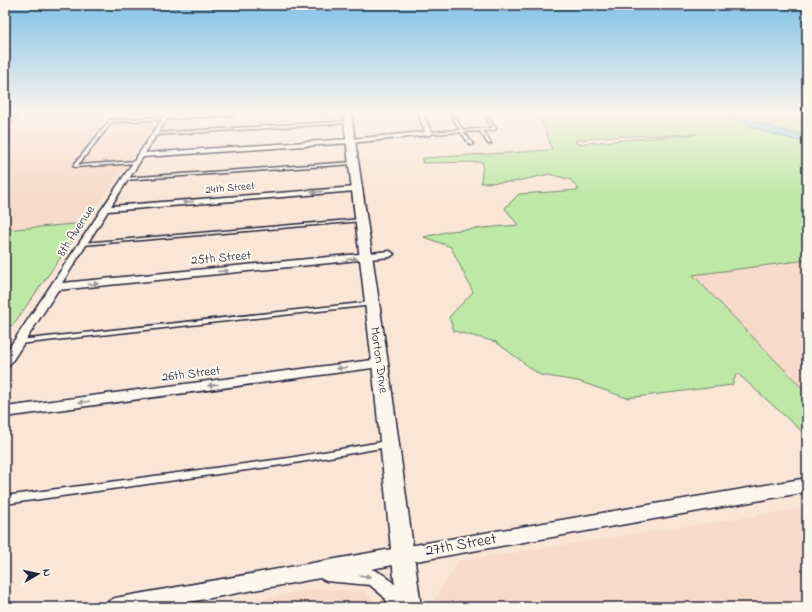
<svg xmlns="http://www.w3.org/2000/svg" width="812" height="612" font-family="'Indie Flower',sans-serif">
<rect width="100%" height="100%" fill="#f9e6d7"/>
<filter id="ink" filterUnits="userSpaceOnUse"><feTurbulence type="fractalNoise" baseFrequency=".025" numOctaves="2"/><feDisplacementMap in="SourceGraphic" scale="8" xChannelSelector="R" yChannelSelector="G"/><feConvolveMatrix kernelMatrix="1 2 1 2 8 2 1 2 1" color-interpolation-filters="sRGB"/></filter>
<g filter="url(#ink)">
<!-- built -->
<g fill="#f7dac9">
<path d="M 16,113 L 163,113 L 85,223 L 5,230 L 5,123 Z"/>
<path d="M 807,260 L 807,404 L 683,276 Z"/>
<path d="M 807,508 L 807,607 L 435,607 L 434,601 L 458,561 Z"/>
<path d="M 312,589 L 363,591 L 383,607 L 221,607 Z"/>
</g>
<!-- green -->
<g fill="#bde8a5" stroke="#708570" fill-rule="evenodd">
<path d="M 537,113 L 778,113 L 799,123 L 807,122 L 807,260 L 693,275 L 807,393 L 807,436 L 737,373 L 732,385 L 627,398 L 578,381 L 540,375 L 496,342 L 454,331 L 449,317 L 473,292 L 451,247 L 424,237 L 450,231 L 518,225 L 505,208 L 519,194 L 579,190 L 571,180 L 550,174 L 513,182 L 481,183 L 483,162 L 422,163 L 423,158 L 552,150 L 545,129 ZM 697,134 L 576,144 L 575,141 L 601,137 Z"/>
<path d="M 85,223 L 13,325 L 5,326 L 5,230 Z"/>
</g>
<!-- water -->
<path fill="#88d6e5" stroke="#5f8ea1" d="M 715,113 L 728,113 L 780,130 L 807,136 L 807,143 L 767,132 Z"/>
<g fill="none" stroke-linecap="round" stroke-linejoin="round">
<defs>
<g id="lane">
<path d="M 19,113 L 21,113 L 5,128 L 5,125 Z"/>
<path d="M 450,113 L 452,113 L 463,130 L 493,128 L 486,118 L 488,117 L 496,129 L 495,130 L 483,131 L 491,143 L 490,144 L 488,144 L 480,131 L 464,132 L 473,144 L 471,145 L 470,145 L 461,132 L 428,134 L 428,132 L 429,132 L 460,130 Z"/>
<path d="M 164,117 L 165,118 L 165,119 L 112,122 L 78,165 L 136,161 L 138,162 L 137,163 L 75,167 L 73,166 L 110,120 Z"/>
<path d="M 348,121 L 349,121 L 349,123 L 154,135 L 153,134 L 154,133 Z"/>
<path d="M 353,162 L 354,162 L 354,164 L 124,180 L 122,179 L 124,178 Z"/>
<path d="M 361,219 L 362,219 L 362,221 L 83,245 L 81,244 L 83,243 Z"/>
<path d="M 371,302 L 373,303 L 373,305 L 19,344 L 17,343 L 16,342 L 17,341 L 19,340 Z"/>
<path d="M 387,441 L 389,442 L 390,444 L 389,446 L 387,447 L 289,464 L 5,504 L 5,496 L 289,458 Z"/>
</g>
<g id="street">
<path d="M 166,113 L 170,113 L 169,115 L 237,113 L 234,115 L 167,119 L 145,153 L 350,139 L 425,132 L 418,113 L 422,113 L 432,133 L 429,135 L 350,143 L 143,157 L 111,206 L 356,187 L 360,189 L 356,191 L 108,211 L 62,283 L 390,251 L 394,254 L 390,257 L 58,290 L 9,366 L 5,367 L 5,354 Z"/>
<path d="M 380,359 L 384,360 L 386,363 L 384,366 L 380,367 L 5,417 L 5,407 Z"/>
<path d="M 807,478 L 807,492 L 371,569 C 390,575 401,590 409,607 L 391,607 L 383,596 L 370,585 L 326,581 L 320,578 L 162,607 L 106,607 L 109,601 L 115,598 L 403,547 Z"/>
</g>
<path id="secondary" d="M 343,113 L 351,113 L 388,363 L 421,607 L 397,607 L 372,363 Z"/>
</defs>
<!-- lane casing -->
<use href="#lane" stroke="#22223b" stroke-width="3"/>
<!-- street casing -->
<use href="#street" stroke="#22223b" stroke-width="3"/>
<!-- secondary casing -->
<use href="#secondary" stroke="#22223b" stroke-width="3"/>
<!-- lane -->
<use href="#lane" fill="#fbf7ec" fill-rule="evenodd"/>
<!-- street -->
<use href="#street" fill="#fbf7ec" fill-rule="evenodd"/>
<!-- secondary -->
<use href="#secondary" fill="#fbf7ec" fill-rule="evenodd"/>
<!-- rail -->
<path stroke="#22223b" stroke-width="2" d="M 5,115 L 7,113"/>
</g>
<!-- one-way arrows -->
<defs><path id="oneway-solid" d="M-6-.8H1V-3.2L6.5 0L1 3.2V.8H-6Z"/></defs>
<g fill="#99979c">
<use href="#oneway-solid" transform="translate(317 192) rotate(175)"/>
<use href="#oneway-solid" transform="translate(188 202) rotate(175)"/>
<use href="#oneway-solid" transform="translate(352 259) rotate(-5)"/>
<use href="#oneway-solid" transform="translate(223 271) rotate(-5)"/>
<use href="#oneway-solid" transform="translate(93 284) rotate(-5)"/>
<use href="#oneway-solid" transform="translate(342 368) rotate(173)"/>
<use href="#oneway-solid" transform="translate(213 385) rotate(173)"/>
<use href="#oneway-solid" transform="translate(84 402) rotate(173)"/>
<use href="#oneway-solid" transform="translate(365 576) rotate(8)"/>
</g>
</g>
<!-- sky -->
<linearGradient id="sky" x2="0" y2="1"><stop stop-color="#81c2e7"/><stop offset="0.57" stop-color="#fcf4ed"/><stop offset="1" stop-color="#fcf4ed" stop-opacity="0"/></linearGradient>
<rect width="812" height="198" fill="url(#sky)"/>
<g text-anchor="middle" dominant-baseline="central" stroke-width="4" stroke-linejoin="round" paint-order="stroke">
<!-- far-street labels -->
<g font-size="11" fill="#22223b" stroke="#fbf7ec">
<text transform="translate(230 188) rotate(-5)">24th Street</text>
</g>
<!-- street labels -->
<g font-size="13" fill="#22223b" stroke="#fbf7ec">
<text transform="translate(76 231) rotate(-57)">8th Avenue</text>
<text transform="translate(221 258) rotate(-5)">25th Street</text>
<text transform="translate(379 360) rotate(82)">Morton Drive</text>
<text transform="translate(191 374) rotate(-7)">26th Street</text>
</g>
<!-- near-street labels -->
<g font-size="16" fill="#22223b" stroke="#fbf7ec">
<text transform="translate(461 545) rotate(-10)">27th Street</text>
</g>
</g>
<!-- margin -->
<rect width="812" height="612" fill="none" stroke="#fbf7ec" stroke-width="20"/>
<rect x="10" y="10" width="792" height="592" fill="none" stroke="#22223b" stroke-width="1.5" filter="url(#ink)"/>
<!-- north arrow -->
<g transform="translate(38 574) rotate(81)" stroke="#fbf7ec" stroke-width="3" paint-order="stroke">
<path d="M0-3L7 15L0 10L-7 15Z" fill="#22223b"/>
<text y="-6" font-size="11" font-weight="bold" text-anchor="middle" fill="#22223b">N</text>
</g>
</svg>
